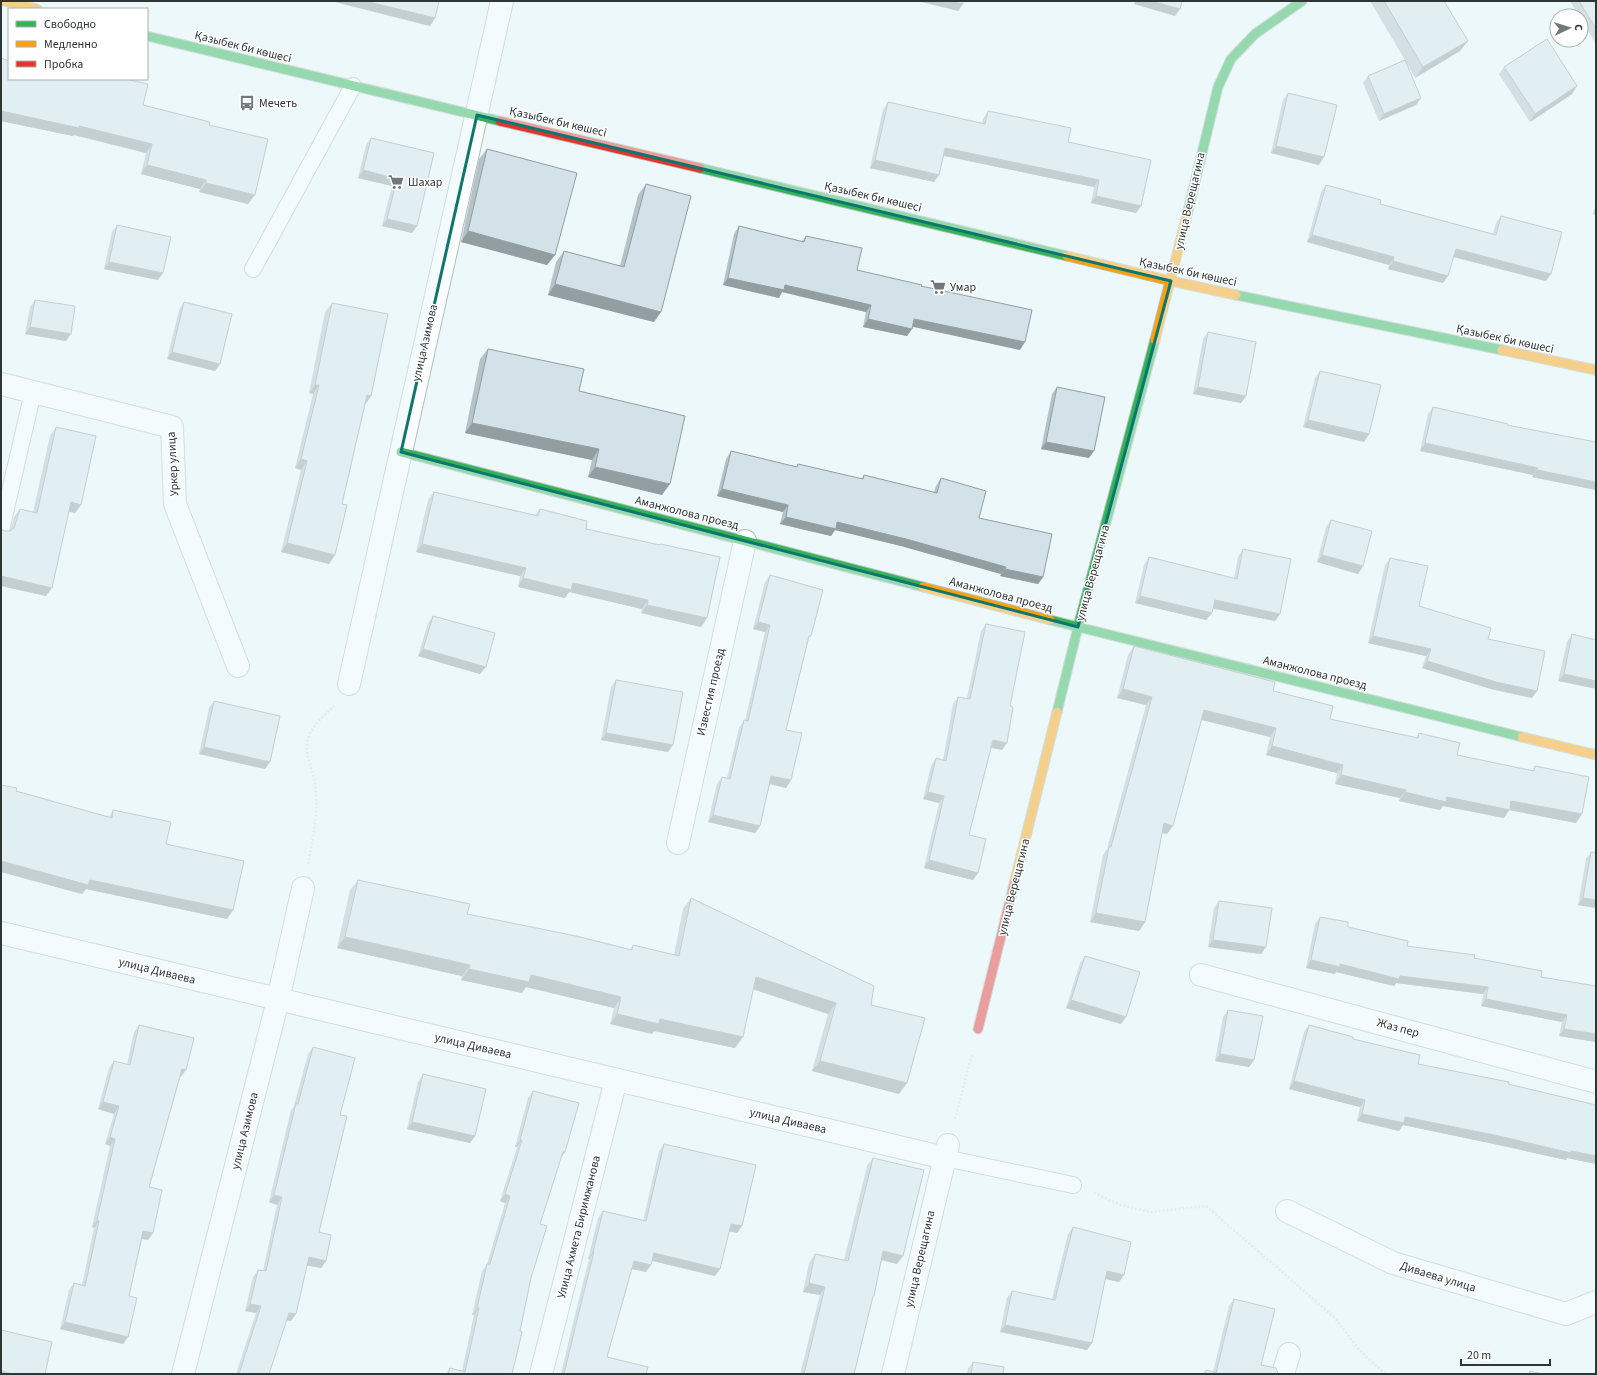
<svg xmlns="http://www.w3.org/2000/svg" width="1597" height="1375" font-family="'Source Sans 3',sans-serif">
<rect width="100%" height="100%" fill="#ecf8f9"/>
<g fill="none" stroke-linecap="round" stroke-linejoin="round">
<defs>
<g id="lane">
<path d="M 253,269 L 353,86"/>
<path d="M 1,530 L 33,392"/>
<path d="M 945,1158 L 1073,1185"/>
</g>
<g id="street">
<path d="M 1,384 L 172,427 L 175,504 L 238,666"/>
<path d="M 349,684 L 502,1"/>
<path d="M 678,843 L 745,541"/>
<path d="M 1,933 L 945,1158"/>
<path d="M 1201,975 L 1596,1082"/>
<path d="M 1287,1211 L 1393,1263 L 1566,1314 L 1596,1302"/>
<path d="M 183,1374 L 278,1000 L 303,888"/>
<path d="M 541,1374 L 616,1080"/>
<path d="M 893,1374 L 948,1145"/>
<path d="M 1283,1374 L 1289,1354"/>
</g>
<g id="fast">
<path d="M 147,36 L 500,121"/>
<path d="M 700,168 L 1067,256"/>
<path d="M 1188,211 L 1218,87 L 1231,59 L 1255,34 L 1302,1"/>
<path d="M 1236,295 L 1502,350"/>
<path d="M 401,452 L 923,587"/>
<path d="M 1050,620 L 1522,737"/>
<path d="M 1057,712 L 1078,627 L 1155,340"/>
</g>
<g id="slow">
<path d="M 4,1 L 37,9"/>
<path d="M 1067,256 L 1171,281 L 1236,295"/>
<path d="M 1155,340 L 1188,211"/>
<path d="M 1502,350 L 1596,370"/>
<path d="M 923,587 L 1050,620"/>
<path d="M 1522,737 L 1596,755"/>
<path d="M 1014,884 L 1057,712"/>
</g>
<g id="jam">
<path d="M 500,121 L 700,168"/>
<path d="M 978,1029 L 1014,884"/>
</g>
</defs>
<!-- lane casing -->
<use href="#lane" stroke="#b4bebe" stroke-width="18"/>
<!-- street casing -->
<use href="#street" stroke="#b4bebe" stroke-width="24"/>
<!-- fast casing -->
<use href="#fast" stroke="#b4bebe" stroke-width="11"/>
<!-- slow casing -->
<use href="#slow" stroke="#b4bebe" stroke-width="11"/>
<!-- jam casing -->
<use href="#jam" stroke="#b4bebe" stroke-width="11"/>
<!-- path -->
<g stroke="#dcdfe0" stroke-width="2.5" stroke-dasharray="2 2" stroke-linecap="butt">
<path d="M 308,864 C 313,838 319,811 315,784 C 314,771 306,759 307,745 C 308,728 323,717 334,706"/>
<path d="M 955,1119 L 972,1054"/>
<path d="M 1094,1193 L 1121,1205 L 1150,1212 L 1206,1206 L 1335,1318 L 1360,1351 L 1385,1374"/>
</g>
<!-- lane -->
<use href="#lane" stroke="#fcfefe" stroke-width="16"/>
<!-- street -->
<use href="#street" stroke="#fcfefe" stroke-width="22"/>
<!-- fast -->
<use href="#fast" stroke="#30b455" stroke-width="9"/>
<!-- slow -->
<use href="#slow" stroke="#ff9f0a" stroke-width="9"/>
<!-- jam -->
<use href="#jam" stroke="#e5322d" stroke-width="9"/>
</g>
<!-- wall -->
<g fill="#b5c2c8">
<path d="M 1370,1 L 1444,1 L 1460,51 L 1415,78 L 1406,62 L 1416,105 L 1379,121 L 1363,83 L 1368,76 L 1405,60 Z"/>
<path d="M 1570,1 L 1596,1 L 1596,44 L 1581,19 L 1581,16 L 1579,16 Z"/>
<path d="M 1,58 L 143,105 L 209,125 L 248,204 L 199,192 L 200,189 L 141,174 L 146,153 L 74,135 L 73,136 L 1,121 Z"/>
<path d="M 1504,67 L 1572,94 L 1530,122 L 1499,74 Z"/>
<path d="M 1288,93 L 1319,165 L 1271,153 L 1283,100 Z"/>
<path d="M 888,102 L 982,123 L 983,119 L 988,111 L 1068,142 L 1136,213 L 1091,203 L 1094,187 L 944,156 L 939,175 L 934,182 L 870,168 L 883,110 Z"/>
<path d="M 371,138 L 434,153 L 412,233 L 382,226 L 392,186 L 358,178 L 366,145 Z"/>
<path d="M 487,149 L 555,255 L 547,265 L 461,242 L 479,159 Z"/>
<path d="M 646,184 L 654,322 L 548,295 L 556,262 L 564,251 L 620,266 L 638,195 Z"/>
<path d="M 1326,185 L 1380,204 L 1493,234 L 1496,223 L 1501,216 L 1546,281 L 1453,257 L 1443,283 L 1388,269 L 1389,265 L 1307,242 L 1321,192 Z"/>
<path d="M 1596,203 L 1596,215 L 1593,214 Z"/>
<path d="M 117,225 L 158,280 L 104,269 L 112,232 Z"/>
<path d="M 739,226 L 802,241 L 806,236 L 857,270 L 921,286 L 1020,350 L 913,326 L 912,329 L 907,336 L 863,327 L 866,312 L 782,292 L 779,298 L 723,285 L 734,234 Z"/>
<path d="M 35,300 L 66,341 L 25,334 L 30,307 Z"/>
<path d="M 184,302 L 220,364 L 215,371 L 167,359 L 179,310 Z"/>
<path d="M 332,303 L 371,396 L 365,405 L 342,504 L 329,564 L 281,552 L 301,470 L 295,468 L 313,394 L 309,393 L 325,312 Z"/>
<path d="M 1208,332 L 1246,396 L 1241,403 L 1193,394 L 1203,339 Z"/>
<path d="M 488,349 L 579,391 L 662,495 L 588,477 L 592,460 L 465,433 L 480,359 Z"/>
<path d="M 1320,371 L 1369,434 L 1364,442 L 1303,427 L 1315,378 Z"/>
<path d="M 1057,387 L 1089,458 L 1041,449 L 1052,394 Z"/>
<path d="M 1433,407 L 1507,425 L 1596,442 L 1596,490 L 1532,477 L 1533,475 L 1420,451 L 1428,414 Z"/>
<path d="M 56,427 L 75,513 L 69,511 L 46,596 L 1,586 L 1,529 L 5,531 L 10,531 L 14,517 L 20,509 L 33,512 L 50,436 Z"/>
<path d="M 731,451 L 796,467 L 798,464 L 861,479 L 864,475 L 934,492 L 936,486 L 941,478 L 979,518 L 1043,577 L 1038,584 L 1000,576 L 1001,574 L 901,546 L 835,530 L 831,536 L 780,524 L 783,512 L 717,496 L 726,459 Z"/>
<path d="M 434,492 L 535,515 L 540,509 L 586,529 L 660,545 L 661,544 L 701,627 L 641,613 L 642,609 L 569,592 L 565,598 L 518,587 L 520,576 L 416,552 L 428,500 Z"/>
<path d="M 1331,520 L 1363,566 L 1358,574 L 1317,562 L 1326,527 Z"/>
<path d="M 1243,549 L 1280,614 L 1275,621 L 1213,608 L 1212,613 L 1206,620 L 1135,603 L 1144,565 L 1149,557 L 1234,579 L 1238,557 Z"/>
<path d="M 1390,558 L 1419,606 L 1488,639 L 1532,698 L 1491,689 L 1422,668 L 1426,656 L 1368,643 L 1385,565 Z"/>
<path d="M 770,575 L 808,640 L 786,730 L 791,780 L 786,788 L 770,784 L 760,826 L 755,833 L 708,822 L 717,784 L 722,777 L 727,778 L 739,728 L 744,720 L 745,721 L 765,632 L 753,629 L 765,582 Z"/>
<path d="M 433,616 L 486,667 L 480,674 L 418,656 L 428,623 Z"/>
<path d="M 986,624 L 1010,706 L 1002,750 L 991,748 L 969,835 L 978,873 L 973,880 L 924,868 L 939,803 L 923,799 L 931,766 L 936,758 L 943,760 L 953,704 L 958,697 L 967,698 L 981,631 Z"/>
<path d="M 1572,634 L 1596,640 L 1558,681 L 1567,642 Z"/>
<path d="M 1134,646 L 1273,691 L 1330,719 L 1416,738 L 1419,733 L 1457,755 L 1532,771 L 1535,766 L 1582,814 L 1576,823 L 1509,810 L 1504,818 L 1443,806 L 1440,810 L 1399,801 L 1400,798 L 1335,784 L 1337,773 L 1266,755 L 1270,737 L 1202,720 L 1167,834 L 1162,833 L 1145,922 L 1139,931 L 1090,922 L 1103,855 L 1107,849 L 1146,705 L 1117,698 L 1128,655 Z"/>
<path d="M 616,680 L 668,752 L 601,740 L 611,687 Z"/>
<path d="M 214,701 L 265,769 L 199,754 L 209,708 Z"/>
<path d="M 1,785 L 16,791 L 109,817 L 113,810 L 166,844 L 233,910 L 227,919 L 86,889 L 82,894 L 1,872 Z"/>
<path d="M 1591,852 L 1596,853 L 1596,908 L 1578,905 L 1586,859 Z"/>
<path d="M 358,880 L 467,914 L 630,950 L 633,945 L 674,955 L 683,909 L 691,898 L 871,1005 L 899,1094 L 812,1071 L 828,1014 L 753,989 L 735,1048 L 654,1031 L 652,1034 L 610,1024 L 614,1008 L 526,987 L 522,993 L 461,980 L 462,976 L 337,948 L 350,890 Z"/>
<path d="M 1219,901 L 1266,947 L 1261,954 L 1208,947 L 1214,908 Z"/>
<path d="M 1320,917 L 1348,927 L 1407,946 L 1474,958 L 1541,977 L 1596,986 L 1596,1042 L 1559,1036 L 1562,1022 L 1481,1006 L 1483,994 L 1396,983 L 1394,986 L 1336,972 L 1335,974 L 1306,968 L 1315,924 Z"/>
<path d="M 1085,956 L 1126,1017 L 1121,1024 L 1066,1008 L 1080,963 Z"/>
<path d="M 1228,1010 L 1254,1060 L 1249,1067 L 1215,1061 L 1223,1017 Z"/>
<path d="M 139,1025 L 181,1077 L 180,1077 L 149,1187 L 153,1233 L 148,1240 L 142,1239 L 129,1296 L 128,1337 L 123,1344 L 60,1329 L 69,1290 L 74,1283 L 82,1285 L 94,1228 L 92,1227 L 110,1146 L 105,1144 L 114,1114 L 98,1109 L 109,1068 L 114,1061 L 127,1065 L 134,1032 Z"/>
<path d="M 1309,1025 L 1353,1039 L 1418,1064 L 1596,1105 L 1596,1164 L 1567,1158 L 1566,1160 L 1494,1144 L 1403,1125 L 1399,1131 L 1357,1121 L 1360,1107 L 1289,1089 L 1304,1032 Z"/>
<path d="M 313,1047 L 340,1115 L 319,1232 L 326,1261 L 321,1268 L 307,1265 L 291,1321 L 287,1320 L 269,1374 L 236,1374 L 256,1313 L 245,1311 L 253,1277 L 258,1270 L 263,1271 L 277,1205 L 269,1202 L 291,1110 L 294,1106 L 308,1054 Z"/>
<path d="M 423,1074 L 475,1136 L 470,1143 L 407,1129 L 418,1082 Z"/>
<path d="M 533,1091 L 560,1159 L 540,1224 L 531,1278 L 520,1331 L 512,1374 L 446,1374 L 450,1368 L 462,1371 L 474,1315 L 472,1315 L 482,1271 L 487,1264 L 505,1203 L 500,1201 L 517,1147 L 515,1147 L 528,1098 Z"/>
<path d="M 664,1144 L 742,1226 L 737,1233 L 729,1231 L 720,1269 L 715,1276 L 652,1261 L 646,1272 L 631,1269 L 607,1357 L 646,1374 L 561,1374 L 572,1327 L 589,1259 L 588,1259 L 598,1218 L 603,1211 L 643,1221 L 659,1151 Z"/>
<path d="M 873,1158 L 897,1264 L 882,1260 L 854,1374 L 800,1374 L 820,1295 L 803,1292 L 809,1263 L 815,1254 L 844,1260 L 867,1166 Z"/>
<path d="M 1073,1227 L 1124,1275 L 1119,1282 L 1105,1279 L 1092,1343 L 1087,1350 L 1000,1332 L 1007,1298 L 1012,1291 L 1052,1299 L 1068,1234 Z"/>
<path d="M 1234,1299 L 1261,1365 L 1278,1374 L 1203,1374 L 1206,1370 L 1213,1372 L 1229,1306 Z"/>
<path d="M 973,1362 L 1003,1374 L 967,1374 L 968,1369 Z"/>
</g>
<!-- shaded-wall -->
<g fill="#939ea2">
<path d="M 331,1 L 365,1 L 435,18 L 430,26 Z"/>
<path d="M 917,1 L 951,1 L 963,4 L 958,11 Z"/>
<path d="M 1136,1 L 1152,1 L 1180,9 L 1175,16 L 1134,4 Z"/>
<path d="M 1468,41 L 1460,51 L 1415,78 L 1423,67 Z"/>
<path d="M 1577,86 L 1572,94 L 1530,122 L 1535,114 Z"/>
<path d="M 1421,98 L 1416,105 L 1379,121 L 1384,114 Z"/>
<path d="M 1,111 L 79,126 L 152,144 L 146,153 L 74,135 L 73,136 L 1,121 Z"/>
<path d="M 1276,146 L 1324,157 L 1319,165 L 1271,153 Z"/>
<path d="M 945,148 L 1099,180 L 1094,187 L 940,155 Z"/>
<path d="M 875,160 L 939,175 L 934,182 L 870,168 Z"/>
<path d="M 147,165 L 206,180 L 200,189 L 141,174 Z"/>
<path d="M 363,170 L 397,179 L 392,186 L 358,178 Z"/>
<path d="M 206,183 L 255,195 L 248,204 L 199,192 Z"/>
<path d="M 1096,196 L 1141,206 L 1136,213 L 1091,203 Z"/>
<path d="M 1596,210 L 1596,215 L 1593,214 Z"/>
<path d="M 387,219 L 417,226 L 412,233 L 382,226 Z"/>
<path d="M 468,231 L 555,255 L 547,265 L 461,242 Z"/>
<path d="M 1312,235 L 1394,257 L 1389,265 L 1307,242 Z"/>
<path d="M 1456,249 L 1551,274 L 1546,281 L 1450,256 Z"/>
<path d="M 1393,261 L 1448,276 L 1443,283 L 1388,269 Z"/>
<path d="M 109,262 L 163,273 L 158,280 L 104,269 Z"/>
<path d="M 728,278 L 785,285 L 871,305 L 866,312 L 782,292 L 779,298 L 723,285 Z"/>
<path d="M 555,284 L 661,312 L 654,322 L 548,295 Z"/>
<path d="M 868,319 L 912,329 L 907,336 L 863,327 Z"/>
<path d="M 914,319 L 1025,342 L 1020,350 L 909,326 Z"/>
<path d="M 30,327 L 71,334 L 66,341 L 25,334 Z"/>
<path d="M 172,352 L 220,364 L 215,371 L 167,359 Z"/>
<path d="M 315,385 L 319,385 L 313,394 L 309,393 Z"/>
<path d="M 1198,387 L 1246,396 L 1241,403 L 1193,394 Z"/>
<path d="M 367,395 L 371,396 L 365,405 Z"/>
<path d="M 1308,420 L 1369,434 L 1364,442 L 1303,427 Z"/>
<path d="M 472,423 L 599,449 L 592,460 L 465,433 Z"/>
<path d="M 1046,442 L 1094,451 L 1089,458 L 1041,449 Z"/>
<path d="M 1425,443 L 1538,468 L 1533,475 L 1420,451 Z"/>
<path d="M 301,459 L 307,461 L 301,470 L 295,468 Z"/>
<path d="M 595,467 L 670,484 L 662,495 L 588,477 Z"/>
<path d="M 1537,470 L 1596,482 L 1596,490 L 1532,477 Z"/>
<path d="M 722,489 L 788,505 L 783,512 L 717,496 Z"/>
<path d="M 71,502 L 81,505 L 75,513 L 65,511 Z"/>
<path d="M 786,517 L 837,522 L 906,539 L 1006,567 L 1001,574 L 901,546 L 835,530 L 831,536 L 780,524 Z"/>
<path d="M 287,543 L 335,555 L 329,564 L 281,552 Z"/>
<path d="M 422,544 L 526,568 L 520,576 L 416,552 Z"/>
<path d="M 1322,555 L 1363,566 L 1358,574 L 1317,562 Z"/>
<path d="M 1005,569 L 1043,577 L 1038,584 L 1000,576 Z"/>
<path d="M 1,576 L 52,588 L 46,596 L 1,586 Z"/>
<path d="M 523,578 L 573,583 L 648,600 L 642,609 L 569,592 L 565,598 L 518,587 Z"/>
<path d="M 1140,596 L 1212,613 L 1206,620 L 1135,603 Z"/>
<path d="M 1215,600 L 1280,614 L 1275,621 L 1210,608 Z"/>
<path d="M 647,605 L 707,618 L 701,627 L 641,613 Z"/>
<path d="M 758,622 L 770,625 L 765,632 L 753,629 Z"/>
<path d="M 1373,636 L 1431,649 L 1426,656 L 1368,643 Z"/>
<path d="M 423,649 L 486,667 L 480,674 L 418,656 Z"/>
<path d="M 1427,661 L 1537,691 L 1532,698 L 1491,689 L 1422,668 Z"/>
<path d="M 1564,674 L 1596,681 L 1596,689 L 1558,681 Z"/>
<path d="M 1123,689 L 1152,697 L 1146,705 L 1117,698 Z"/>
<path d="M 1204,710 L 1276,728 L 1270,737 L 1198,719 Z"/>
<path d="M 606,733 L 673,745 L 668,752 L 601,740 Z"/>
<path d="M 993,740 L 1007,743 L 1002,750 L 988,747 Z"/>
<path d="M 1272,746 L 1343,765 L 1337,773 L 1266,755 Z"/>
<path d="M 204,747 L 270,762 L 265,769 L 199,754 Z"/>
<path d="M 1341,775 L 1406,790 L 1400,798 L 1335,784 Z"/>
<path d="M 771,776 L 791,780 L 786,788 L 766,783 Z"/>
<path d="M 928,792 L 944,796 L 939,803 L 923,799 Z"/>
<path d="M 1405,792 L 1447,797 L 1511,801 L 1582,814 L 1576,823 L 1509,810 L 1504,818 L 1443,806 L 1440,810 L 1399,801 Z"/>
<path d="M 713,815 L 760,826 L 755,833 L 708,822 Z"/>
<path d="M 1164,823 L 1173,826 L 1167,834 L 1158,832 Z"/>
<path d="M 929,860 L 978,873 L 973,880 L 924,868 Z"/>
<path d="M 1,861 L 90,880 L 233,910 L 227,919 L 86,889 L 82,894 L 1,872 Z"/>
<path d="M 1583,898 L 1596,900 L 1596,908 L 1578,905 Z"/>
<path d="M 1096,913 L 1145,922 L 1139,931 L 1090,922 Z"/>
<path d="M 345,937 L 470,965 L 462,976 L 337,948 Z"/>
<path d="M 1213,940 L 1266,947 L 1261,954 L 1208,947 Z"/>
<path d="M 1311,960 L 1340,964 L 1400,976 L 1488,987 L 1483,994 L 1396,983 L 1394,986 L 1336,972 L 1335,974 L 1306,968 Z"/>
<path d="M 469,969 L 531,975 L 621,997 L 614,1008 L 526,987 L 522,993 L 461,980 Z"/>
<path d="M 756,977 L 836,1003 L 828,1014 L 749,988 Z"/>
<path d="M 1486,999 L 1567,1015 L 1562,1022 L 1481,1006 Z"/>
<path d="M 1071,1000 L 1126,1017 L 1121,1024 L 1066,1008 Z"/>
<path d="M 617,1014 L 660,1019 L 743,1037 L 735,1048 L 654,1031 L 652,1034 L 610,1024 Z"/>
<path d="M 1564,1029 L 1596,1034 L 1596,1042 L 1559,1036 Z"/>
<path d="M 1220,1054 L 1254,1060 L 1249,1067 L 1215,1061 Z"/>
<path d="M 820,1061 L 907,1083 L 899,1094 L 812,1071 Z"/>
<path d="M 182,1069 L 186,1070 L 181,1077 L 177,1076 Z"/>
<path d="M 1294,1081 L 1365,1100 L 1360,1107 L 1289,1089 Z"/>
<path d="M 103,1102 L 119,1106 L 114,1114 L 98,1109 Z"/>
<path d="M 1362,1114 L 1405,1117 L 1571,1151 L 1596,1156 L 1596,1164 L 1567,1158 L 1566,1160 L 1494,1144 L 1403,1125 L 1399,1131 L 1357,1121 Z"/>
<path d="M 412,1122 L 475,1136 L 470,1143 L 407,1129 Z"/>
<path d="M 110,1137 L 115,1139 L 110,1146 L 105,1144 Z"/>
<path d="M 520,1140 L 522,1140 L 517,1147 L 515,1147 Z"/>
<path d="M 563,1152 L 565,1152 L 560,1159 Z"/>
<path d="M 505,1194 L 510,1196 L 505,1203 L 500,1201 Z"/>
<path d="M 274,1195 L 282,1197 L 277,1205 L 269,1202 Z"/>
<path d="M 97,1220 L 99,1221 L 94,1228 L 92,1227 Z"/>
<path d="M 731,1224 L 742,1226 L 737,1233 L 726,1231 Z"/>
<path d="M 143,1231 L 153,1233 L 148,1240 L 138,1238 Z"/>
<path d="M 883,1251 L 903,1256 L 897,1264 L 878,1259 Z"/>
<path d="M 593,1252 L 594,1252 L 589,1259 L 588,1259 Z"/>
<path d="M 654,1253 L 720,1269 L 715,1276 L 649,1260 Z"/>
<path d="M 309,1257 L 326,1261 L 321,1268 L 304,1265 Z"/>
<path d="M 634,1261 L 651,1265 L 646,1272 L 628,1268 Z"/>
<path d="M 1107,1271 L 1124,1275 L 1119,1282 L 1102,1278 Z"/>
<path d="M 809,1283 L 825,1287 L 820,1295 L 803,1292 Z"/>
<path d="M 250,1304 L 261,1306 L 256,1313 L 245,1311 Z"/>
<path d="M 477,1308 L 479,1308 L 474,1315 L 472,1315 Z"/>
<path d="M 289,1313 L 296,1314 L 291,1321 L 284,1320 Z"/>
<path d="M 65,1322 L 128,1337 L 123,1344 L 60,1329 Z"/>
<path d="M 1005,1325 L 1092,1343 L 1087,1350 L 1000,1332 Z"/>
<path d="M 1,1371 L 13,1374 L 1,1374 Z"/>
</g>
<!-- building -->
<g fill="#d2e2e8" stroke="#939ea2">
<path d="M 365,1 L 439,1 L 435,18 Z"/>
<path d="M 951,1 L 963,1 L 963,4 Z"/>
<path d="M 1152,1 L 1182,1 L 1180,9 Z"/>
<path d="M 1384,1 L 1444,1 L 1468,41 L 1423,67 Z"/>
<path d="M 1579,1 L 1596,1 L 1596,29 Z"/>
<path d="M 1547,39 L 1577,86 L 1535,114 L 1504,67 Z"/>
<path d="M 1,58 L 9,61 L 9,79 L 126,79 L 148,84 L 143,105 L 210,122 L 209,125 L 268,139 L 255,195 L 206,183 L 206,180 L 147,165 L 152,144 L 79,126 L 79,128 L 1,111 Z"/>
<path d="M 1405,60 L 1421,98 L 1384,114 L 1368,76 Z"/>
<path d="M 1288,93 L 1337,105 L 1324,157 L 1276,146 Z"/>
<path d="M 888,102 L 985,124 L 988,111 L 1071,128 L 1068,142 L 1151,160 L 1141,206 L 1096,196 L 1099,180 L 945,148 L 939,175 L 875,160 Z"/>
<path d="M 371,138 L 434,153 L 417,226 L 387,219 L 397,179 L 363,170 Z"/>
<path d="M 487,149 L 577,173 L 555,255 L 468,231 Z"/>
<path d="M 646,184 L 691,196 L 661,312 L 555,284 L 564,251 L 624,267 Z"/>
<path d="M 1326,185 L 1381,200 L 1380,204 L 1496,235 L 1501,216 L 1562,232 L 1551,274 L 1456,249 L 1448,276 L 1393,261 L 1394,257 L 1312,235 Z"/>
<path d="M 117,225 L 171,237 L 163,273 L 109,262 Z"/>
<path d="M 739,226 L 804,242 L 806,236 L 862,248 L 857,270 L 922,285 L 921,286 L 1032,310 L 1025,342 L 914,319 L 912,329 L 868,319 L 871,305 L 785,285 L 784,290 L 728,278 Z"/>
<path d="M 35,300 L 75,306 L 71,334 L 30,327 Z"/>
<path d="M 184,302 L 232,314 L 220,364 L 172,352 Z"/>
<path d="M 332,303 L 388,314 L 371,396 L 367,395 L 342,504 L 347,505 L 335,555 L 287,543 L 307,461 L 301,459 L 319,385 L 315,385 Z"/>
<path d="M 1208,332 L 1256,342 L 1246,396 L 1198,387 Z"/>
<path d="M 488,349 L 584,369 L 579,391 L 685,416 L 670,484 L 595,467 L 599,449 L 472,423 Z"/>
<path d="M 1320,371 L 1381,385 L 1369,434 L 1308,420 Z"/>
<path d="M 1057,387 L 1105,397 L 1094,451 L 1046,442 Z"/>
<path d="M 1433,407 L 1508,424 L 1507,425 L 1596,442 L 1596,482 L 1537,470 L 1538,468 L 1425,443 Z"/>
<path d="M 56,427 L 96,436 L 81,505 L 71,502 L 52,588 L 1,576 L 1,529 L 5,531 L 10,531 L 14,528 L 20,509 L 37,513 Z"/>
<path d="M 731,451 L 797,467 L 798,464 L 863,479 L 864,475 L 937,493 L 941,478 L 986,491 L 979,518 L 1052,534 L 1043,577 L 1005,569 L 1006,567 L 906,539 L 837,522 L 836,529 L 786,517 L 788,505 L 722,489 Z"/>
<path d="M 434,492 L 538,516 L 540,509 L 587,521 L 586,529 L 660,545 L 661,544 L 720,557 L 707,618 L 647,605 L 648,600 L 573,583 L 571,590 L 523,578 L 526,568 L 422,544 Z"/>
<path d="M 1331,520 L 1372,531 L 1363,566 L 1322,555 Z"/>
<path d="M 1243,549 L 1291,559 L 1280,614 L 1215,600 L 1212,613 L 1140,596 L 1149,557 L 1237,579 Z"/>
<path d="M 1390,558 L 1428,566 L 1419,606 L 1491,628 L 1488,639 L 1545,651 L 1537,691 L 1496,682 L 1427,661 L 1431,649 L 1373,636 Z"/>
<path d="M 770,575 L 823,590 L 811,636 L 809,636 L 786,730 L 802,733 L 791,780 L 771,776 L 760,826 L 713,815 L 722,777 L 730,779 L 744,720 L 748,721 L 770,625 L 758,622 Z"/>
<path d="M 433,616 L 495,633 L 486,667 L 423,649 Z"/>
<path d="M 986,624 L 1025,632 L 1010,706 L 1013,707 L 1007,743 L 993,740 L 969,835 L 986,839 L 978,873 L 929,860 L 944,796 L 928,792 L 936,758 L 946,761 L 958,697 L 970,699 Z"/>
<path d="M 1572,634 L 1596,640 L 1596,681 L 1564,674 Z"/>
<path d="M 1134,646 L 1275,682 L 1273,691 L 1333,706 L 1330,719 L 1418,738 L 1419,733 L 1460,743 L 1457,755 L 1534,771 L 1535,766 L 1589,777 L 1582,814 L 1511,801 L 1510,810 L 1447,797 L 1446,802 L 1405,792 L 1406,790 L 1341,775 L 1343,765 L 1272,746 L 1276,728 L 1204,710 L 1173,826 L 1164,823 L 1145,922 L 1096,913 L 1109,847 L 1111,847 L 1152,697 L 1123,689 Z"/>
<path d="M 616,680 L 683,692 L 673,745 L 606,733 Z"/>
<path d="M 214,701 L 280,716 L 270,762 L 204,747 Z"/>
<path d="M 1,785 L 17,788 L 16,791 L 112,818 L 113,810 L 171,822 L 166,844 L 244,861 L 233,910 L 90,880 L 88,885 L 1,861 Z"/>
<path d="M 1591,852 L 1596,853 L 1596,900 L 1583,898 Z"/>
<path d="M 358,880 L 470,904 L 467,914 L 576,936 L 632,950 L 633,945 L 679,956 L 691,898 L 874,986 L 871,1005 L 925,1018 L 907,1083 L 820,1061 L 836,1003 L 756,977 L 743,1037 L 660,1019 L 659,1024 L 617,1014 L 621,997 L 531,975 L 529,982 L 469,969 L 470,965 L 345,937 Z"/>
<path d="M 1219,901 L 1272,908 L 1266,947 L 1213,940 Z"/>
<path d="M 1320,917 L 1348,922 L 1348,927 L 1408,941 L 1407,946 L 1475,955 L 1474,958 L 1542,971 L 1541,977 L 1596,986 L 1596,1034 L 1564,1029 L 1567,1015 L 1486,999 L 1488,987 L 1400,976 L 1399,979 L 1340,964 L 1340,967 L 1311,960 Z"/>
<path d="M 1085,956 L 1140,972 L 1126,1017 L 1071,1000 Z"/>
<path d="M 1228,1010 L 1263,1016 L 1254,1060 L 1220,1054 Z"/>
<path d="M 139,1025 L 194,1038 L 186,1070 L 182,1069 L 149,1187 L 162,1190 L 153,1233 L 143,1231 L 129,1296 L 137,1298 L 128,1337 L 65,1322 L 74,1283 L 85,1286 L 99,1221 L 97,1220 L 115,1139 L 110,1137 L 119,1106 L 103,1102 L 114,1061 L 130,1065 Z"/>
<path d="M 1309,1025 L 1353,1037 L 1353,1039 L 1420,1055 L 1418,1064 L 1509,1082 L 1508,1084 L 1596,1105 L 1596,1156 L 1571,1151 L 1571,1153 L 1499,1136 L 1405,1117 L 1404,1123 L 1362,1114 L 1365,1100 L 1294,1081 Z"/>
<path d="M 313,1047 L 355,1058 L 340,1115 L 347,1116 L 319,1232 L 331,1235 L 326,1261 L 309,1257 L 296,1314 L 289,1313 L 269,1374 L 239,1374 L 261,1306 L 250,1304 L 258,1270 L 266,1271 L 282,1197 L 274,1195 L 296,1103 L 298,1104 Z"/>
<path d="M 423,1074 L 486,1089 L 475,1136 L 412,1122 Z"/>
<path d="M 533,1091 L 579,1103 L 565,1152 L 563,1152 L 540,1224 L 547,1226 L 531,1278 L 520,1331 L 522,1332 L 512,1374 L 448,1374 L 450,1368 L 465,1372 L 479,1308 L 477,1308 L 487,1264 L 490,1264 L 510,1196 L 505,1194 L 522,1140 L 520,1140 Z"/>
<path d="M 664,1144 L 756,1165 L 742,1226 L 731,1224 L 720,1269 L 654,1253 L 651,1265 L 634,1261 L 607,1357 L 648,1367 L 646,1374 L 564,1374 L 577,1320 L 594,1252 L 593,1252 L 603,1211 L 646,1221 Z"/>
<path d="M 873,1158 L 924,1170 L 903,1256 L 883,1251 L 874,1296 L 873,1296 L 854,1374 L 804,1374 L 825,1287 L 809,1283 L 815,1254 L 848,1261 Z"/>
<path d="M 1073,1227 L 1131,1242 L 1124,1275 L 1107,1271 L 1092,1343 L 1005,1325 L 1012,1291 L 1055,1300 Z"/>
<path d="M 1234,1299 L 1275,1309 L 1261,1365 L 1276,1368 L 1278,1374 L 1205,1374 L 1206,1370 L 1216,1373 Z"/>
<path d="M 1,1330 L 52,1342 L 45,1374 L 13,1374 L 1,1371 Z"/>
<path d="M 973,1362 L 1004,1367 L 1003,1374 L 971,1374 Z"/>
<path d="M 1530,1371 L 1542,1374 L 1529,1374 Z"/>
</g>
<!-- marked area -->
<path d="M0 0H1597V1375H0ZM 477,115 L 1171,281 L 1078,627 L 401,452 Z" fill="#ecf8f9" fill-opacity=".55" fill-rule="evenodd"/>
<path fill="none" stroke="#0f766e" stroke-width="3" stroke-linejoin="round" d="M 477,115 L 1171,281 L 1078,627 L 401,452 Z"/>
<!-- icons -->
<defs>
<symbol id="bus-bare" viewBox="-9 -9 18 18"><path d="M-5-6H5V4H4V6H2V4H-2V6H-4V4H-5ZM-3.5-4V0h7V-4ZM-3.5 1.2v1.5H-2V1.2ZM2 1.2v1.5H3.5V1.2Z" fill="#707a7a" stroke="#fff" stroke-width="2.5" paint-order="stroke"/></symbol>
<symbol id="supermarket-bare" viewBox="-9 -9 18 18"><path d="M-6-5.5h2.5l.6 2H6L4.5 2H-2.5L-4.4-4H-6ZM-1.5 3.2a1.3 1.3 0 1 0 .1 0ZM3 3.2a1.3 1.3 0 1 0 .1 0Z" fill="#707a7a" stroke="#fff" stroke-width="2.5" paint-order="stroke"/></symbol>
</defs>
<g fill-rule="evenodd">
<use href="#bus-bare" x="236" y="92" width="22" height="22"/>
<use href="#supermarket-bare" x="385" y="171" width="22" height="22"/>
<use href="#supermarket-bare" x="927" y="276" width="22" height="22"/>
</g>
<g text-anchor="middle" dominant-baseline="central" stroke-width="3" stroke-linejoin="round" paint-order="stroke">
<!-- street labels -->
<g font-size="12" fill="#2e3636" stroke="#fff">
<text transform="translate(243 47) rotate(14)">Қазыбек би көшесі</text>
<text transform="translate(558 122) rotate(13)">Қазыбек би көшесі</text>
<text transform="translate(873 197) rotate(13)">Қазыбек би көшесі</text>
<text transform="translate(1190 201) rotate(-77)">улица Верещагина</text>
<text transform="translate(1188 272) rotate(12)">Қазыбек би көшесі</text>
<text transform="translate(1505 339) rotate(12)">Қазыбек би көшесі</text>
<text transform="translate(425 343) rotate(-77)">улица Азимова</text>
<text transform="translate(173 464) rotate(-93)">Уркер улица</text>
<text transform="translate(687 513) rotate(14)">Аманжолова проезд</text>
<text transform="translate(1093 573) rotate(-75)">улица Верещагина</text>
<text transform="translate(1001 595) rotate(15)">Аманжолова проезд</text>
<text transform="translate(1315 673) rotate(14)">Аманжолова проезд</text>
<text transform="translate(711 692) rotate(-77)">Известия проезд</text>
<text transform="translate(1014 887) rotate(-76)">улица Верещагина</text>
<text transform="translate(157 971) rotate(14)">улица Диваева</text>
<text transform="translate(1398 1028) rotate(15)">Жаз пер</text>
<text transform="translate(473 1046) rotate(13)">улица Диваева</text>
<text transform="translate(788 1121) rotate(13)">улица Диваева</text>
<text transform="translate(245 1131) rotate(-76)">улица Азимова</text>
<text transform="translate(579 1227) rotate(-76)">Улица Ахмета Биримжанова</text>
<text transform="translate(920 1259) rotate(-77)">улица Верещагина</text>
<text transform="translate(1438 1277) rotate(17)">Диваева улица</text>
</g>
<!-- poi labels -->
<g font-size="12" fill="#2e3636" stroke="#fff" text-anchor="start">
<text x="259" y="103">Мечеть</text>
<text x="408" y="182">Шахар</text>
<text x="950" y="287">Умар</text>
</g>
</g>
<!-- border -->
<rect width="1597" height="1375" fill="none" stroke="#2e3636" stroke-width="4"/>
<!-- legend -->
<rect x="8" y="8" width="140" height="72" fill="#ffffff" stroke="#abafaf"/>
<rect x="16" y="21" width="20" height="6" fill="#30b455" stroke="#abafaf"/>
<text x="44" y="28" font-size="12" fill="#2e3636">Свободно</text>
<rect x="16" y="41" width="20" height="6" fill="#ff9f0a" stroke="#abafaf"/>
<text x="44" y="48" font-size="12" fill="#2e3636">Медленно</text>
<rect x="16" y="61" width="20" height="6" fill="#e5322d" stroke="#abafaf"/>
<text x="44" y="68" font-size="12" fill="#2e3636">Пробка</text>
<!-- north arrow -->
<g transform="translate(1569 28) rotate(86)"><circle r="19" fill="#ffffff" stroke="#abafaf"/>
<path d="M0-3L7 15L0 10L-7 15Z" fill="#707a7a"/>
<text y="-6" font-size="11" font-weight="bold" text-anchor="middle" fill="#2e3636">С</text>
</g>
<!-- scale -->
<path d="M1461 1359v6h89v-6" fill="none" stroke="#2e3636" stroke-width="2"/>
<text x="1467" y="1359" font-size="12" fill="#2e3636" stroke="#ffffff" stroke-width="3" paint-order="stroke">20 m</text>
</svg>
